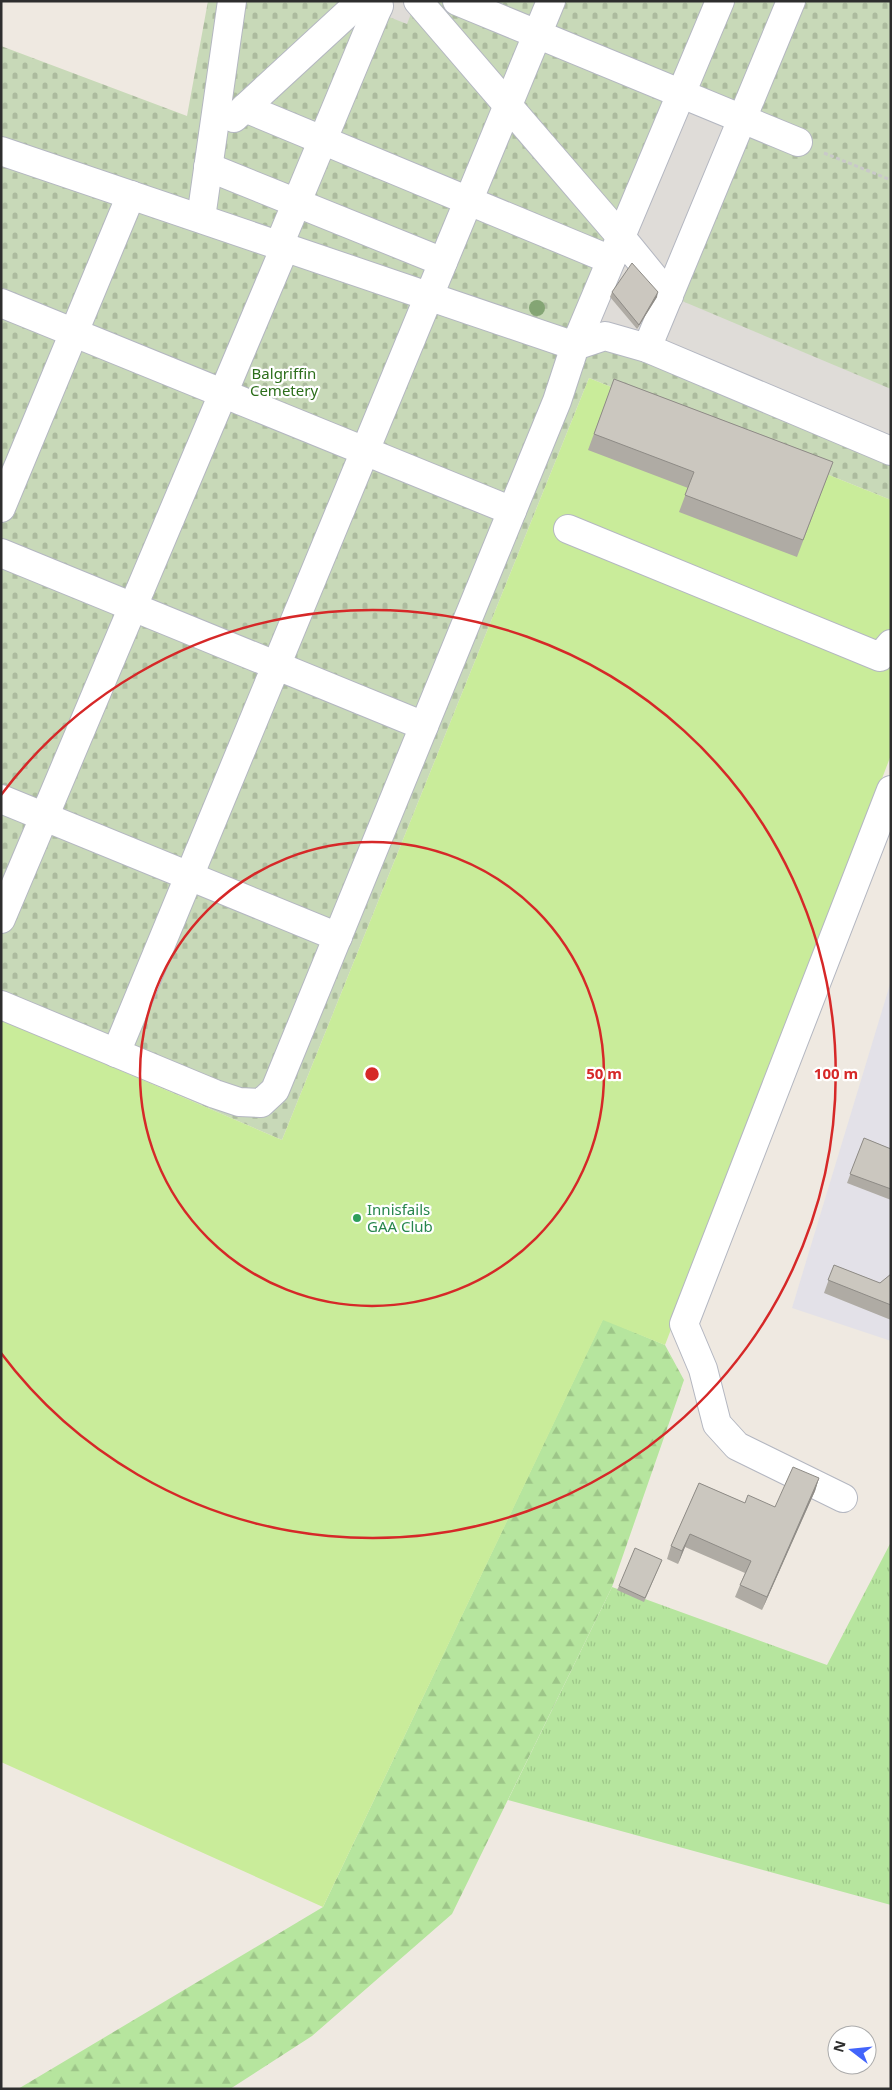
<svg xmlns="http://www.w3.org/2000/svg" width="892" height="2090" font-family="'Noto Sans',sans-serif">
<defs>
<pattern id="grass-tufts" width="24" height="20" patternUnits="userSpaceOnUse" patternTransform="scale(1.25)"><rect width="24" height="20" fill="#b6e59e"/><path d="M3 7l-1-3M5 7V3M7 7l1-3M15 17l-1-3M17 17v-4M19 17l1-3" fill="none" stroke="#9dc588"/></pattern>
<pattern id="forest-firs" width="22" height="20" patternUnits="userSpaceOnUse" patternTransform="scale(1.25)"><rect width="22" height="20" fill="#b6e59e"/><path d="M5 1l3.5 6h-7zM16 11l3.5 6h-7z" fill="#9dc588"/></pattern>
<pattern id="cemetery-stones" width="16" height="16" patternUnits="userSpaceOnUse" patternTransform="scale(1.25)"><rect width="16" height="16" fill="#c8d9b8"/><path d="M2 7V4a2 2 0 0 1 4 0v3zM10 15v-3a2 2 0 0 1 4 0v3z" fill="#acbb9e"/></pattern>
</defs>
<rect width="100%" height="100%" fill="#efe9e1"/>
<!-- industrial -->
<path fill="#e3e1e8" d="M 891,981 L 891,1341 L 792,1308 Z"/>
<!-- grass -->
<path fill="url(#grass-tufts)" d="M 891,1542 L 891,1905 L 508,1800 L 612,1587 L 827,1665 Z"/>
<!-- forest -->
<path fill="url(#forest-firs)" d="M 603,1319 L 665,1345 L 684,1380 L 612,1587 L 452,1914 L 312,2036 L 230,2089 L 18,2089 L 323,1907 Z"/>
<!-- cemetery -->
<path fill="url(#cemetery-stones)" d="M 208,1 L 891,1 L 891,500 L 589,378 L 282,1140 L 1,1019 L 1,46 L 187,116 Z"/>
<!-- pitch -->
<path fill="#c9ec9a" d="M 589,378 L 891,500 L 891,755 L 665,1345 L 603,1320 L 323,1907 L 1,1762 L 1,1019 L 282,1140 Z"/>
<!-- plaza -->
<g fill="#dfdcd8">
<path d="M 348,1 L 416,1 L 407,24 Z"/>
<path d="M 673,92 L 744,114 L 675,298 L 891,389 L 891,455 L 587,319 Z"/>
</g>
<g fill="none" stroke-linecap="round" stroke-linejoin="round">
<defs>
<g id="minor">
<path d="M 418,1 L 621,237 L 669,296"/>
<path d="M 457,1 L 798,142"/>
<path d="M 245,108 L 611,260"/>
<path d="M 234,118 L 361,1"/>
<path d="M 1,151 L 575,346 L 720,1"/>
<path d="M 208,167 L 443,262"/>
<path d="M 201,218 L 232,1"/>
<path d="M 279,245 L 376,12 L 379,6 L 377,1"/>
<path d="M 1,303 L 512,511"/>
<path d="M 647,348 L 791,1"/>
<path d="M 1,508 L 131,195"/>
<path d="M 568,529 L 880,657 L 891,644"/>
<path d="M 1,553 L 424,726"/>
<path d="M 1,799 L 338,937"/>
<path d="M 1,919 L 285,247"/>
<path d="M 1,1005 L 215,1094 L 239,1102 L 261,1103 L 275,1090 L 557,401 L 575,346 L 605,336 L 647,348 L 891,451"/>
<path d="M 116,1053 L 551,1"/>
<path d="M 843,1498 L 737,1446 L 717,1424 L 703,1369 L 684,1324 L 891,790"/>
</g>
</defs>
<!-- minor casing -->
<use href="#minor" stroke="#b4b7c1" stroke-width="30"/>
<!-- path -->
<path stroke="#c9c9c9" stroke-width="3" stroke-dasharray="4 2.5" stroke-linecap="butt" d="M 824,153 L 891,180"/>
<!-- minor -->
<use href="#minor" stroke="#fff" stroke-width="28"/>
</g>
<!-- trees -->
<circle fill="#84a574" cx="537" cy="308" r="8"/>
<!-- wall -->
<g fill="#afaba4">
<path d="M 612,292 L 657,297 L 637,329 L 610,297 Z"/>
<path d="M 614,379 L 833,462 L 797,557 L 679,512 L 688,488 L 588,450 Z"/>
<path d="M 864,1138 L 891,1149 L 891,1200 L 847,1183 Z"/>
<path d="M 834,1265 L 880,1283 L 891,1274 L 891,1320 L 824,1293 Z"/>
<path d="M 819,1478 L 815,1491 L 762,1610 L 735,1597 L 745,1573 L 685,1547 L 678,1564 L 667,1559 L 671,1546 L 699,1483 L 745,1503 L 775,1507 Z"/>
<path d="M 662,1560 L 644,1602 L 617,1590 L 619,1586 Z"/>
</g>
<!-- shaded-wall -->
<g fill="#8e8b86">
<path d="M 658,292 L 657,297 L 637,329 L 639,325 Z"/>
<path d="M 819,1478 L 815,1491 L 762,1610 L 767,1597 Z"/>
<path d="M 690,1534 L 685,1547 L 678,1564 L 682,1551 Z"/>
</g>
<!-- building -->
<g fill="#cbc7bf" stroke="#8e8b86">
<path d="M 632,263 L 658,292 L 639,325 L 612,292 Z"/>
<path d="M 614,379 L 833,462 L 803,540 L 685,495 L 694,472 L 594,434 Z"/>
<path d="M 864,1138 L 891,1149 L 891,1189 L 850,1174 Z"/>
<path d="M 834,1265 L 880,1283 L 891,1274 L 891,1305 L 828,1280 Z"/>
<path d="M 793,1467 L 819,1478 L 767,1597 L 740,1585 L 751,1561 L 690,1534 L 682,1551 L 671,1546 L 699,1483 L 745,1503 L 748,1495 L 775,1507 Z"/>
<path d="M 635,1548 L 662,1560 L 645,1598 L 619,1586 Z"/>
</g>
<!-- distance rings -->
<g fill="none" stroke="#d62828" stroke-width="2.5">
<circle cx="372" cy="1074" r="232"/>
<path d="M1 795A464 464 0 1 1 1 1353"/>
</g>
<!-- markers -->
<circle fill="#2e9e5b" stroke="#fff" stroke-width="2" cx="357" cy="1218" r="5"/>
<g text-anchor="middle" dominant-baseline="central" stroke-width="4.5" stroke-linejoin="round" paint-order="stroke">
<!-- park labels -->
<g font-size="15" fill="#2c6e1b" stroke="#fff">
<text x="284" y="373">Balgriffin<tspan x="284" dy="17">Cemetery</tspan></text>
</g>
<!-- leisure labels -->
<g font-size="15" fill="#27864d" stroke="#fff" text-anchor="start">
<text x="367" y="1209">Innisfails<tspan x="367" dy="17">GAA Club</tspan></text>
</g>
</g>
<circle cx="372" cy="1074" r="8" fill="#d62828" stroke="#fff" stroke-width="2.5"/>
<g font-size="15" text-anchor="middle" font-weight="bold" fill="#d62828" stroke="#fff" stroke-width="4.5" stroke-linejoin="round" paint-order="stroke">
<text x="604" y="1079">50 m</text>
<text x="836" y="1079">100 m</text>
</g>
<!-- border -->
<rect width="892" height="2090" fill="none" stroke="#2e2e2e" stroke-width="5"/>
<!-- north arrow -->
<g transform="translate(852 2050) rotate(286)"><circle r="24" fill="#ffffff" stroke="#ababab"/>
<path d="M0-4L9 19L0 12L-9 19Z" fill="#4264fb"/>
<text y="-8" font-size="14" font-weight="bold" text-anchor="middle" fill="#2e2e2e">N</text>
</g>
</svg>
